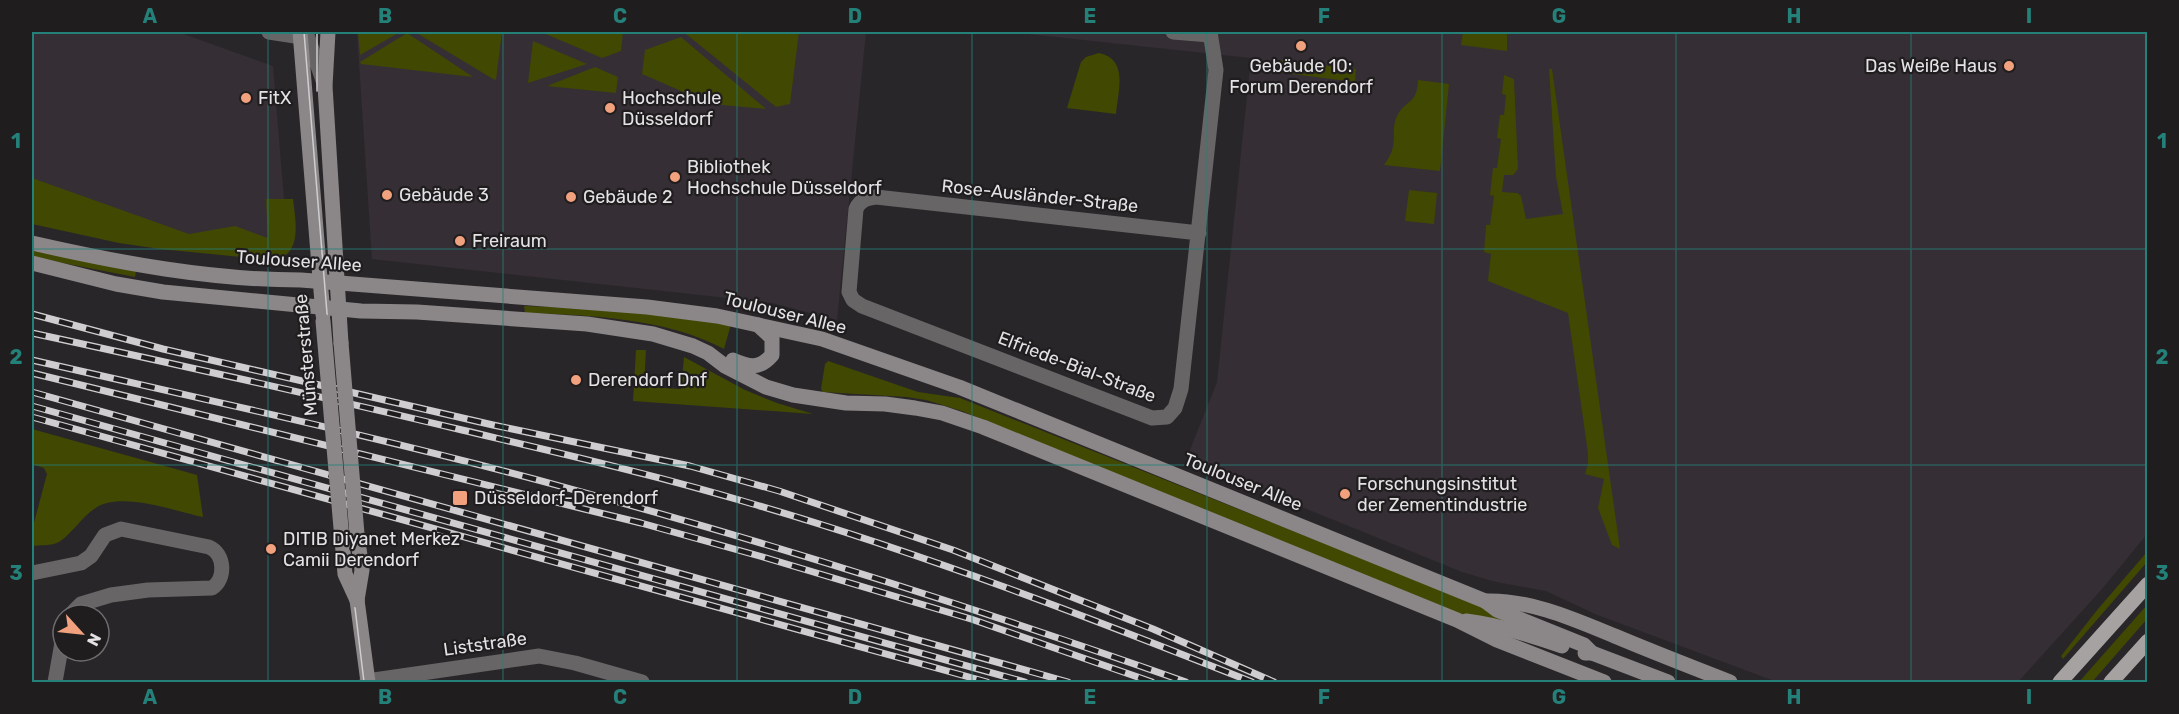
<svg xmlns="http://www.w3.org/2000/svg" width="2179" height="714" font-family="Rubik,sans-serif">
<rect width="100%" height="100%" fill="#292629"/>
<!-- built -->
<g fill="#352e35">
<path d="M 32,32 L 178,32 L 273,66 L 288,248 L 159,233 L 32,193 Z"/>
<path d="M 357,32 L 866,32 L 837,320 L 772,303 L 372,259 Z"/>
<path d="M 1008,32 L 2147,32 L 2147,534 L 2102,589 L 2018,682 L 1777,682 L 1595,614 L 1546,591 L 1496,582 L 1462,572 L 1186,460 L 1217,382 L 1251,58 Z"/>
</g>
<!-- green -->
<g fill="#414802">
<path d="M 358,32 L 400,32 L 360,55 Z"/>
<path d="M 415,32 L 502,32 L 496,80 L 493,79 Z"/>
<path d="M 541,32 L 623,32 L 621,51 L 602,58 Z"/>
<path d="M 694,32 L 799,32 L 790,104 L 776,107 L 686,34 Z"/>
<path d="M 1463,32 L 1507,32 L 1507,51 L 1461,45 Z"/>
<path d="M 407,33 L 473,77 L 361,64 L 360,62 Z"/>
<path d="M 681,37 L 766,109 L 711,104 L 642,74 L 645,50 Z"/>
<path d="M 533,41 L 587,64 L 528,83 Z"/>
<path d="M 1099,53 C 1129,59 1118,92 1116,114 L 1067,108 L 1081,62 L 1086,57 Z"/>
<path d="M 1278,60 L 1356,69 L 1355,82 L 1276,72 Z"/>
<path d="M 595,67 L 618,77 L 616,93 L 547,86 Z"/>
<path d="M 1549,69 L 1552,69 L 1620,549 L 1612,545 L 1598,508 L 1604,479 L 1585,474 L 1588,464 L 1588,453 L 1568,313 L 1488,281 L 1491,254 L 1484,252 L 1486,225 L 1490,225 L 1494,196 L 1490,195 L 1493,168 L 1497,168 L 1501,139 L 1497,138 L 1500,115 L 1504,115 L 1506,95 L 1502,94 L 1504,75 L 1514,79 L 1518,169 L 1513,175 L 1504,175 L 1502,192 L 1517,193 L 1521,196 L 1526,219 L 1563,214 L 1556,177 Z"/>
<path d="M 1418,80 L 1449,84 L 1440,171 L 1384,165 C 1401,143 1389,134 1397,116 C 1406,99 1417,105 1418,80 Z"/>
<path d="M 32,178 L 189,234 L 235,226 L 268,238 L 266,199 L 293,199 C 295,217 303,253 277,259 C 273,260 267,259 262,259 L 160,249 L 119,243 L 32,224 Z"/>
<path d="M 1409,190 L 1437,193 L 1434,224 L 1405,221 Z"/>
<path d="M 32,249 L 136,271 L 135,277 L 32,257 Z"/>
<path d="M 524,306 L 630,310 L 731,324 L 724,349 C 666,318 589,315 525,313 Z"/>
<path d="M 636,350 L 646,350 L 644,387 L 681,389 L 684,357 L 745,390 L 777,403 L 813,414 L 633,401 Z"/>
<path d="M 828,361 L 918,392 L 960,398 L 1506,616 L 1522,631 L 1459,614 L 1422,599 L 962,411 L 926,400 L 907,397 L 823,392 L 821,389 L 825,364 Z"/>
<path d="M 32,429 L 197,475 L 203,517 C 174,511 124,492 97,507 C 82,516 73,533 59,542 C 52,546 39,545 32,546 L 32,530 L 47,474 L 44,468 L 32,464 Z"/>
<path d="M 2147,552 L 2147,562 L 2063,659 L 2061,656 L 2098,609 Z"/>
<path d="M 2147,605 L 2147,619 L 2092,682 L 2079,682 Z"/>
</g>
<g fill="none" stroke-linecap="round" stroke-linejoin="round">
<!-- minor -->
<g stroke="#676565" stroke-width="15">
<path d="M 269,32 L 308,38 L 325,86"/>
<path d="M 1173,32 L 1210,35"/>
<path d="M 1199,233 L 876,197 C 867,198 860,200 856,209 L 849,292 L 853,300 L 862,306 L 1152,418 L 1167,417 L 1175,408 L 1181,389 L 1216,70 L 1210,32"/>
<path d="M 32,573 L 81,563 L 91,556 L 105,535 L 121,529 L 209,547 C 225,554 226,579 212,588 L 148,590 L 111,595 L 81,604 L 70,615"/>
<path d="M 367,681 L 539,656 L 575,663 L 642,682"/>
<path d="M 55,682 L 63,637"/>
</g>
<!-- secondary -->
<g stroke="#8b8788" stroke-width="15">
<path d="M 300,32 L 323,315"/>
<path d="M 328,32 L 325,86 L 341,343"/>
<path d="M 32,243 C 120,263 210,280 301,280 L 647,307 L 717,316 L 822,339 L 959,387 L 1485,601 L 1497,610 L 1584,645 L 1592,653"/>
<path d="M 32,263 L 116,284 L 163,292 L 361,311 L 417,312 L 587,324 L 653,334 L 693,346 L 708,353 L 725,366 L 766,387 L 793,395 L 846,403 L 885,404 L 915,408 L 942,413 L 983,427 L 1457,620 L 1497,640 L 1604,682"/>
<path d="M 733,360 C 749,367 759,370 772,355 L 772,338 L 758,325"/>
<path d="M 357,600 L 368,682"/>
<path d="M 1485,601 C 1532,599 1580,622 1622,639 C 1658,654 1694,668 1730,682"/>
<path d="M 1466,621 C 1499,625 1531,635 1562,646"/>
<path d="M 1585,653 L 1592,653 L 1668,682"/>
</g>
<!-- primary -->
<g stroke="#a6a2a2" stroke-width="15">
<path d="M 2060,682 L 2148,584"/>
<path d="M 2111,682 L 2148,641"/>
</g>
<!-- tram -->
<g stroke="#cfcdcf" stroke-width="1.5">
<path d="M 304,32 L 343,509 L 364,682"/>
<path d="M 317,32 L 317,91"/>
</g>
<defs>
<g id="rail">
<path d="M 32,314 L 163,349 L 493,425 L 690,466 L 779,491 L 953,550 L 1153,629 L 1274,682"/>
<path d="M 32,333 C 175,364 319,396 462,430 C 559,453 656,475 753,504 C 922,553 1088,617 1252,682"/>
<path d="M 32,360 C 211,401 393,440 571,489 C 779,545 984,611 1186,682"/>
<path d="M 32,373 L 641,523 L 763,557 L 971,619 L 1152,682"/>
<path d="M 32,392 L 1068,682"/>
<path d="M 32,406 L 1025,682"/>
<path d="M 32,417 L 987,682"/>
</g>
</defs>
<!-- rail casing -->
<use href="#rail" stroke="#cfcdcf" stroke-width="7"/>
<!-- rail -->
<use href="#rail" stroke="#201d1f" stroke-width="4.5" stroke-dasharray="14" stroke-linecap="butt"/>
<!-- secondary-bridge -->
<g stroke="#8b8788" stroke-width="15">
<path d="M 323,321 L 345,574 L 357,600"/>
<path d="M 341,343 L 357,534 L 362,570 L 357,600"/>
</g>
</g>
<!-- grid -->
<path fill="none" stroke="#24817a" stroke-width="1.5" stroke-opacity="0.55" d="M 268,32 L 268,682M 503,32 L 503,682M 737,32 L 737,682M 972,32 L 972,682M 1207,32 L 1207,682M 1442,32 L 1442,682M 1676,32 L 1676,682M 1911,32 L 1911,682M 32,249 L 2148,249M 32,465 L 2148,465"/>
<!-- markers -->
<g fill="#f1a17d" stroke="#201d1f" stroke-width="2">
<circle cx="1301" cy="46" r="6"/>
<circle cx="2009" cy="66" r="6"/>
<circle cx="246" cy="98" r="6"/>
<circle cx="610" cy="108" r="6"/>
<circle cx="675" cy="177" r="6"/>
<circle cx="387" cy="195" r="6"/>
<circle cx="571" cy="197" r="6"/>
<circle cx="460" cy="241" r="6"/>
<circle cx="576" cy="380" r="6"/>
<circle cx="1345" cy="494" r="6"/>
<rect x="452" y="490" width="16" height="16" rx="3"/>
<circle cx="271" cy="549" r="6"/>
</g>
<g text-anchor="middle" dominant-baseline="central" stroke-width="4.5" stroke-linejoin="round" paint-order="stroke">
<!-- poi labels -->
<g font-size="18" fill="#e4e2e4" stroke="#201d1f" text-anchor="start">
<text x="1301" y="66" text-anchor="middle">Gebäude 10:<tspan x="1301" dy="21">Forum Derendorf</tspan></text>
<text x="1997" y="66" text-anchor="end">Das Weiße Haus</text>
<text x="258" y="98">FitX</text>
<text x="622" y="98">Hochschule<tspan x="622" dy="21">Düsseldorf</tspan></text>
<text x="687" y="167">Bibliothek<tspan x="687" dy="21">Hochschule Düsseldorf</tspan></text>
<text x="399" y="195">Gebäude 3</text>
<text x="583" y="197">Gebäude 2</text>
<text x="472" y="241">Freiraum</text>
<text x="588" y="380">Derendorf Dnf</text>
<text x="1357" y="484">Forschungsinstitut<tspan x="1357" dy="21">der Zementindustrie</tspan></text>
<text x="474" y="498">Düsseldorf-Derendorf</text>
<text x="283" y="539">DITIB Diyanet Merkez<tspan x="283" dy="21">Camii Derendorf</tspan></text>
</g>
<!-- street labels -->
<g font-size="18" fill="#e4e2e4" stroke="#201d1f">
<text transform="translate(1040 196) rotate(6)">Rose-Ausländer-Straße</text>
<text transform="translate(299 261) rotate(4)">Toulouser Allee</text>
<text transform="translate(785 313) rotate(14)">Toulouser Allee</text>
<text transform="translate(306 355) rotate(-95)">Münsterstraße</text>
<text transform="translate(1077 367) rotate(21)">Elfriede-Bial-Straße</text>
<text transform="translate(1243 482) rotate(22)">Toulouser Allee</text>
<text transform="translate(485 644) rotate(-8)">Liststraße</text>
</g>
</g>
<!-- border -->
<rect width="2179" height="714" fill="none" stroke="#201d1f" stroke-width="66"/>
<!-- north arrow -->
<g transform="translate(81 633) rotate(117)"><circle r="28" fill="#201d1f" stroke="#6e6c6e" stroke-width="1.5"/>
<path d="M0-4.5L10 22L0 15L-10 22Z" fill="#f1a17d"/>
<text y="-9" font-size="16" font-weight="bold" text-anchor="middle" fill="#e4e2e4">N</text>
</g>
<rect x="33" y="33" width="2113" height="648" fill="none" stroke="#24817a" stroke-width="2"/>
<g font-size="20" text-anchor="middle" font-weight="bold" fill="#24817a">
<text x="150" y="23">A</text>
<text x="385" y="23">B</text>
<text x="620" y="23">C</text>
<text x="855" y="23">D</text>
<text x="1090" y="23">E</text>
<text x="1324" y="23">F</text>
<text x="1559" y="23">G</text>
<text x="1794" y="23">H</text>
<text x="2029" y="23">I</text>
<text x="16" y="148">1</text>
<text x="2162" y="148">1</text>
<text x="16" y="364">2</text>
<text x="2162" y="364">2</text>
<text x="16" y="580">3</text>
<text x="2162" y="580">3</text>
<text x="150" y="704">A</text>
<text x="385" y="704">B</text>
<text x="620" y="704">C</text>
<text x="855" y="704">D</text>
<text x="1090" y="704">E</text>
<text x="1324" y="704">F</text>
<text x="1559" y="704">G</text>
<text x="1794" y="704">H</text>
<text x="2029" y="704">I</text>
</g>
</svg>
